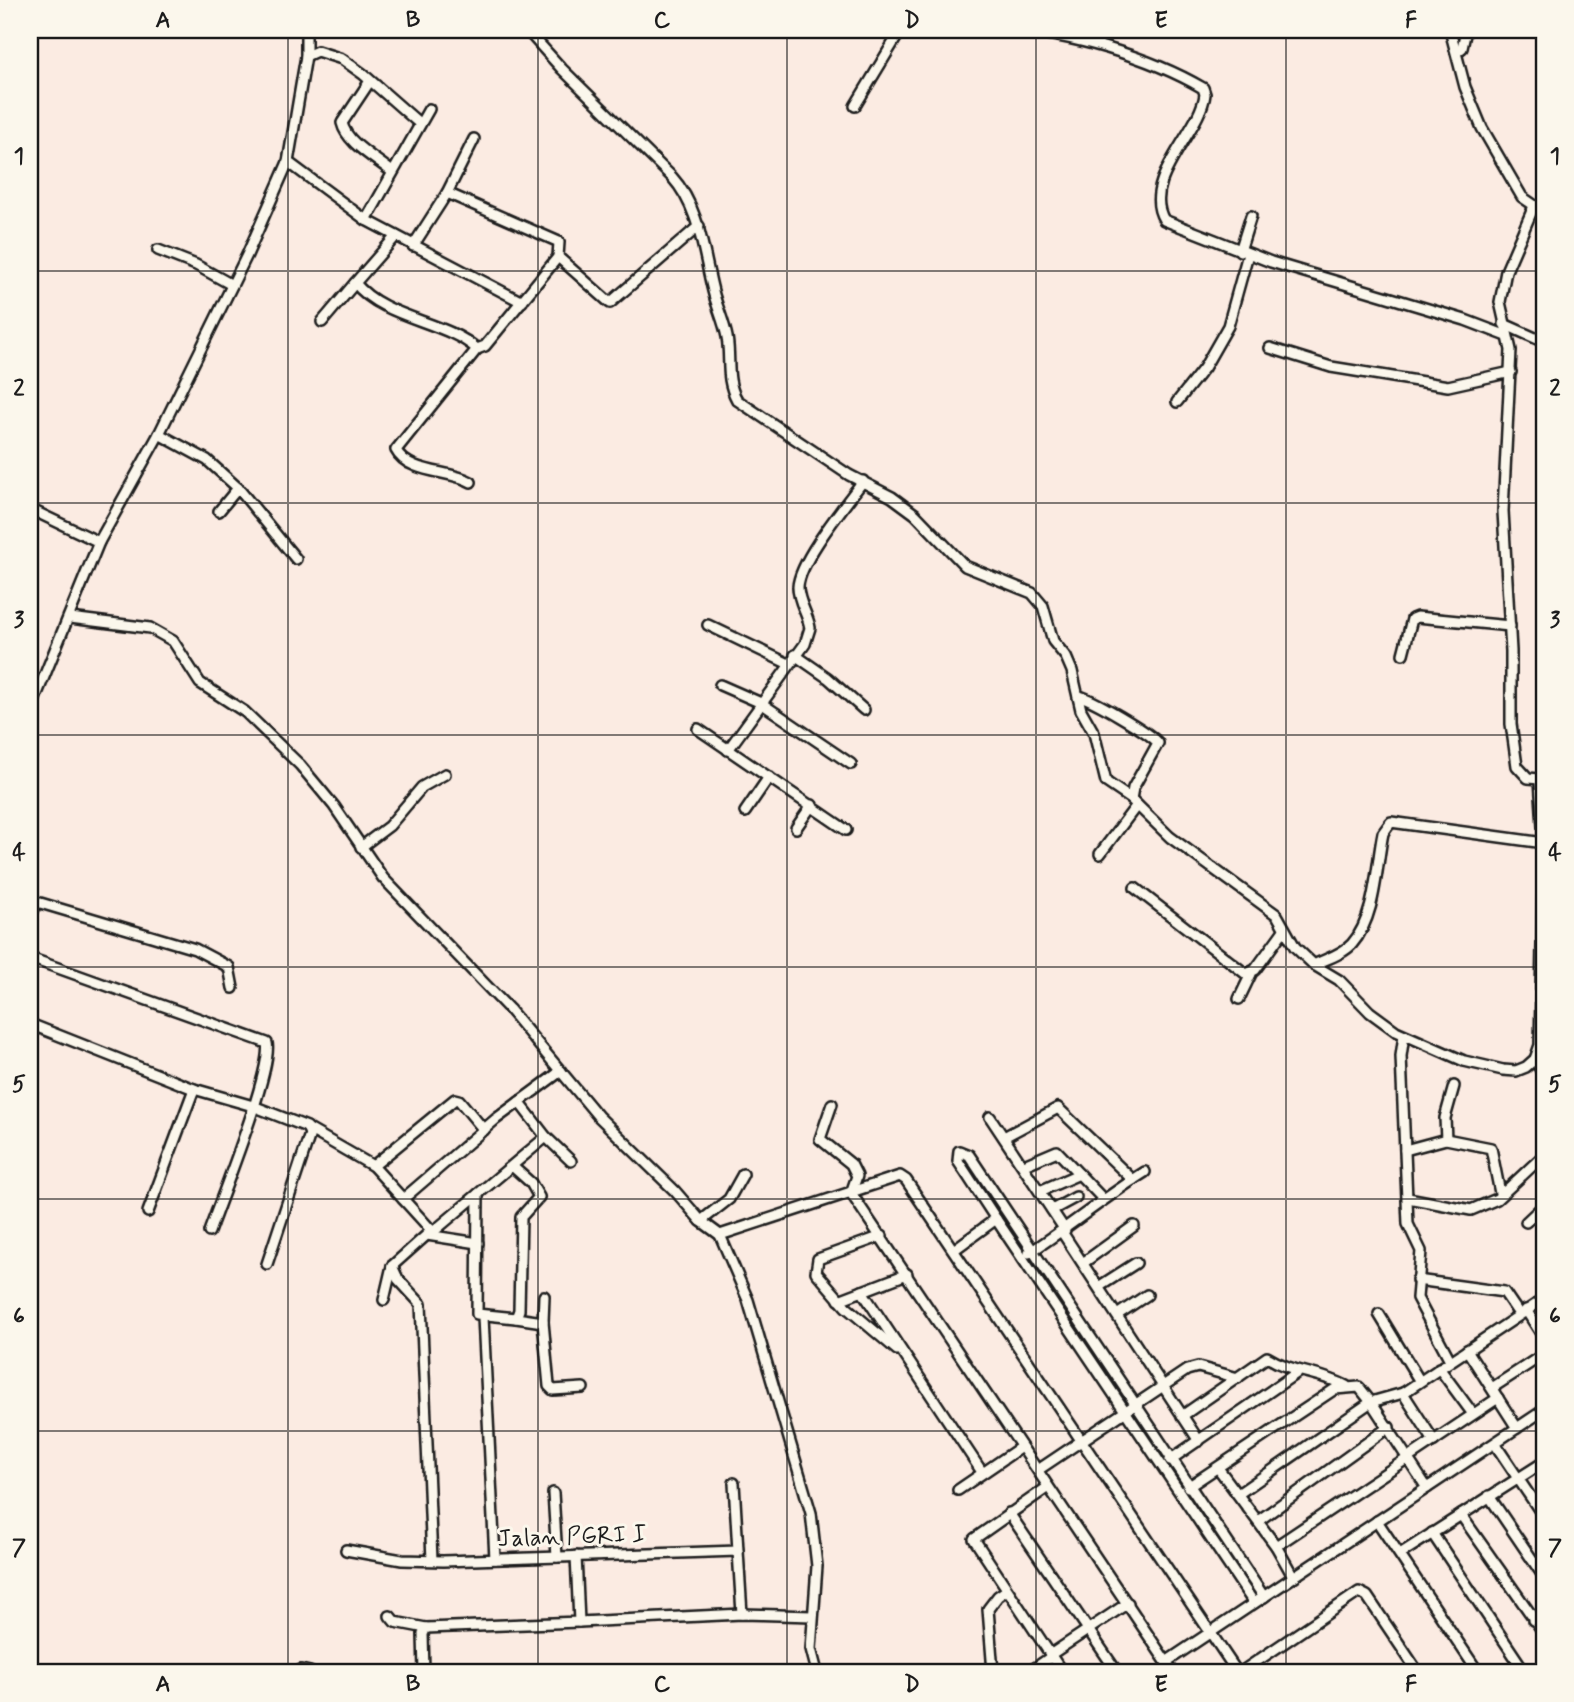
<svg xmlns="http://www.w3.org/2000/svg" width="1574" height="1702" font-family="Mynerve,sans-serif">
<rect width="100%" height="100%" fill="#fbebe2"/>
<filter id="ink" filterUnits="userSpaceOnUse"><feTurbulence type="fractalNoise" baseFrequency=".0143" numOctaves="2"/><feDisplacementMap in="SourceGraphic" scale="14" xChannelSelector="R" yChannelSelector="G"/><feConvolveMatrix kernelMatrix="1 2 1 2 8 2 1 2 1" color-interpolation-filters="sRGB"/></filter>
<g filter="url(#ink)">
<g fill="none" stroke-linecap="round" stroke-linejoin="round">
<defs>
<g id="minor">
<path d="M 527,30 L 562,69 L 672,177 C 700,208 703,252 713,291 C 717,307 724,322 727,337 C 731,360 725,379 737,400 L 849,475 L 892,497 L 915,514 L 965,566 L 1032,593 L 1043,606 L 1053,641 L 1066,657 L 1072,671 L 1081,710 L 1094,733 L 1106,782 L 1131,799 L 1170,837 L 1277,915 L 1295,947 L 1314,965 L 1339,980 L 1370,1012 L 1396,1031 L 1464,1061 L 1503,1070 L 1516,1071 L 1526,1067 L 1535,1059 L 1540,1045 L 1544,843 L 1540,779 L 1544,777"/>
<path d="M 1009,30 C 1069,33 1150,57 1203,88 L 1205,94 C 1201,131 1140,181 1164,220 L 1271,262 L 1465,320 L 1507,336"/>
<path d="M 1450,30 L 1465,87 L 1482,128 L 1522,197 L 1544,212"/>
<path d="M 1457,52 L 1462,48 L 1466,30"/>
<path d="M 306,56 L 317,51 L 342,59 L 363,74 L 420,124"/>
<path d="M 370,81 L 342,123 C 347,144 376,158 392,172"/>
<path d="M 855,106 L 901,30"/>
<path d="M 288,162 L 366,220 L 522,302"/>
<path d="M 447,193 L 474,139"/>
<path d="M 1534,206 L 1506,271 L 1500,302 L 1511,350 L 1503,511 L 1511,651 L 1511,724 L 1517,766 L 1528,778 L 1540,779"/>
<path d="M 366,220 L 429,109"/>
<path d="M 396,236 L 355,283 C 384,319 444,320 477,349 L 396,450 C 408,474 451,470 471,482"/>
<path d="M 413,246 L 447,193 L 559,242 L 558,257 L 485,346 L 477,349"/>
<path d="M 158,250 L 196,265 L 232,285"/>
<path d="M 1240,251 L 1251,216"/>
<path d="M 558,257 L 610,303 L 699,226"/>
<path d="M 322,322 L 355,283"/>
<path d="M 1504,324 L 1544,342"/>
<path d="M 1270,348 L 1331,367 L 1448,386 L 1511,372"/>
<path d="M 1177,402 L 1204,368 L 1228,326 L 1248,254"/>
<path d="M 159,434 L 207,460 L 238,488 L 296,559"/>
<path d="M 30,509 L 99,542"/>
<path d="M 219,511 L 238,488"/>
<path d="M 70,618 L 150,628 L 173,641 L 200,683 L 245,712 L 300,765 L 334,806 L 383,878 L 509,1009 L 598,1116 L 675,1191 L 701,1221 L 720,1235 L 748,1300 L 811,1513 L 817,1566 L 811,1649 L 817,1672"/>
<path d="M 708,625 L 789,664"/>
<path d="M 1403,654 L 1412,619 L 1417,617 L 1510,626"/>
<path d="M 795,655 L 828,678 L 864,710"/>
<path d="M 720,685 L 761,703 L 851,764"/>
<path d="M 1078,696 C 1088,696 1152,734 1158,743 L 1133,788 L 1131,799"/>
<path d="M 30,711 L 99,542 L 159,434 L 247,255 L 288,162 L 306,56 L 306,30"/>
<path d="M 698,729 L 846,830"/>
<path d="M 728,750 L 805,644 L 810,628 C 808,614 798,602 798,587 C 799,561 846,504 863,481"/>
<path d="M 745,812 L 769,777"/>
<path d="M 796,828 L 812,805"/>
<path d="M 361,847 L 389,826 L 422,787 L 445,774"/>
<path d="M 1100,854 L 1137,805"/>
<path d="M 1135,888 L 1246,974 L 1255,970 L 1284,930"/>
<path d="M 30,917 L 37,902 L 195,949 L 229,967 L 233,988"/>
<path d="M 30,958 L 267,1043 C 273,1069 221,1198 209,1232"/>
<path d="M 1314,965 C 1326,959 1343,954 1352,944 C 1376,917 1376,867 1383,833 L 1391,822 L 1544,843"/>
<path d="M 1239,999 L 1251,974"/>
<path d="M 30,1024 L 194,1089 L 253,1106 L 307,1127 L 310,1134 L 267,1264"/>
<path d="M 1404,1035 L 1401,1056 L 1408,1224 L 1421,1251 L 1417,1298 L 1450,1360"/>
<path d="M 1535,1059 L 1544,1076"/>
<path d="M 519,1102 L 546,1137 L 571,1161"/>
<path d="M 832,1104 L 820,1139 L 851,1164 L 857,1176 L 851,1193"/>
<path d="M 990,1117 L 1065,1230"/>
<path d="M 307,1128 L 373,1166 L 403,1199"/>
<path d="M 1004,1137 L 1058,1108 L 1133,1180"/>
<path d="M 1446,1139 L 1445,1118 L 1454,1086"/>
<path d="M 1405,1150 L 1446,1139 L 1491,1148 L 1500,1193"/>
<path d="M 1024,1165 L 1057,1151 L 1103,1199"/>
<path d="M 373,1166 L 455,1099 L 459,1100 L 484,1130"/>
<path d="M 512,1166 L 531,1183 L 539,1197 L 521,1217 L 519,1310 L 516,1318 L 477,1314 L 478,1194 L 546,1137"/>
<path d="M 1040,1191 L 1079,1174"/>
<path d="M 851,1193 L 1173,1672"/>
<path d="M 478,1194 L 433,1232 L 403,1199 L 496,1119 L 561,1071"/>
<path d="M 1408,1198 L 1471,1210 L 1497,1199 L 1544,1155"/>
<path d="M 1052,1210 L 1076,1197"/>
<path d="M 148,1212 L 194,1089"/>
<path d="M 701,1221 L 729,1199 L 743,1174"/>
<path d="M 1526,1222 L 1544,1205"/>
<path d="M 1062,1232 L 1199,1441"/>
<path d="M 427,1235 L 478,1243"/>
<path d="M 720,1235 L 900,1176 L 906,1180 L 1237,1672"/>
<path d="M 882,1236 L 818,1259 L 816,1272 L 846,1307 L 897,1350"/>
<path d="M 955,1249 L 996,1219"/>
<path d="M 1029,1253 C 1069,1227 1105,1197 1145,1172"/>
<path d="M 1083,1263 L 1134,1226"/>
<path d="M 392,1266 L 398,1279 L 421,1304 L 432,1560"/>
<path d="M 1417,1280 L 1504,1292 L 1519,1314"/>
<path d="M 1100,1286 L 1136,1263"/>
<path d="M 862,1291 L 982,1472"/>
<path d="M 384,1300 L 392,1266 L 430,1232"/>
<path d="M 839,1300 L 907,1274"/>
<path d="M 1526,1310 L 1544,1338"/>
<path d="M 1379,1314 L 1419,1380"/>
<path d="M 1117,1315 L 1147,1295"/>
<path d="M 483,1317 L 495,1559"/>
<path d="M 516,1318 L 543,1322 L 549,1386 L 553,1390 L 583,1388"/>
<path d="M 543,1322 L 544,1296"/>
<path d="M 1467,1350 L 1517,1428"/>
<path d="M 1439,1368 L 1473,1414"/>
<path d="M 1492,1388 L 1544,1354"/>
<path d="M 1403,1393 L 1434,1441"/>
<path d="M 1182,1416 L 1267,1357 C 1292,1373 1320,1372 1346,1386"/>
<path d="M 1495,1444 L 1544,1517"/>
<path d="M 1170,1460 L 1298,1372"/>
<path d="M 1218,1468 L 1276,1546 L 1293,1576"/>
<path d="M 1038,1470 L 1187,1370 L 1198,1367 L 1238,1378"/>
<path d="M 734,1483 L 738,1551"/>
<path d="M 1048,1487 L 974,1539 L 1062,1672"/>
<path d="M 1188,1487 L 1335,1389 L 1359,1387 L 1371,1402 L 1403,1393 L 1544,1299"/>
<path d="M 958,1490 L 1021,1447"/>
<path d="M 553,1493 L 557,1557"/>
<path d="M 1238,1494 L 1371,1402 L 1427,1488"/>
<path d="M 1489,1496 L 1544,1577"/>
<path d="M 1009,1513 L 1117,1672"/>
<path d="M 1461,1515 L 1544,1462"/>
<path d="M 1258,1521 L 1389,1427"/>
<path d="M 1377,1521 L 1478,1672"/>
<path d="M 1432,1533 L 1525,1672"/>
<path d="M 1276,1546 L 1498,1398"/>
<path d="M 346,1550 L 402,1560 L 443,1561 L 738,1551 L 742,1614"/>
<path d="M 1400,1554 L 1461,1515 L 1544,1633"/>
<path d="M 1254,1603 L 996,1219 L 958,1161 L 959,1151 L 969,1155 L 1264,1597"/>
<path d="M 390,1616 L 395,1622 L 426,1628"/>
<path d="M 1533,1620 L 1544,1611"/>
<path d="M 579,1622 L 742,1614 L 812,1616"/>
<path d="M 1050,1655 L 1128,1603"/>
<path d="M 1166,1662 L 1544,1410"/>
<path d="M 301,1670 L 310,1672"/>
<path d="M 424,1672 L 423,1634 L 426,1628 L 579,1622 L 576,1556"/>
<path d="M 993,1672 L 988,1609 L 998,1596 L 1007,1590"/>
<path d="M 1029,1672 L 1051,1657"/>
<path d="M 1241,1672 L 1359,1592 L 1367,1596 L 1418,1672"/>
</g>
</defs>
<!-- minor casing -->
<use href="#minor" stroke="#1c1c1c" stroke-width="14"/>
<!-- minor -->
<use href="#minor" stroke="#fbf7ec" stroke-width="9"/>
</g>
</g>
<!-- grid -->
<path fill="none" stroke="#1c1c1c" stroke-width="2" stroke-opacity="0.55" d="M 288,30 L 288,1672M 538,30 L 538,1672M 787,30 L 787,1672M 1036,30 L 1036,1672M 1286,30 L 1286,1672M 30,271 L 1544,271M 30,503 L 1544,503M 30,735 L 1544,735M 30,967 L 1544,967M 30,1199 L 1544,1199M 30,1431 L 1544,1431"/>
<g text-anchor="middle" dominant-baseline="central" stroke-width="6" stroke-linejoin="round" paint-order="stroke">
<!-- street labels -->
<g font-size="24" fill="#1c1c1c" stroke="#fbf7ec">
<text transform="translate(572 1537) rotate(-2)">Jalan PGRI I</text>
</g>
</g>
<!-- margin -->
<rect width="1574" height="1702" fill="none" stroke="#fbf7ec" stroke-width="77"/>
<rect x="38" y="38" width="1498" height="1626" fill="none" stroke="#1c1c1c" stroke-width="2.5"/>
<g font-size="23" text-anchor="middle" font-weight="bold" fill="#1c1c1c">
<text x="163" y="27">A</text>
<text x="413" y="27">B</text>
<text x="662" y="27">C</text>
<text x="912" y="27">D</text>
<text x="1161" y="27">E</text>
<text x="1411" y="27">F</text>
<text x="19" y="163">1</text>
<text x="1555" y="163">1</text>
<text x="19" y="395">2</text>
<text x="1555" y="395">2</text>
<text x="19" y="627">3</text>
<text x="1555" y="627">3</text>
<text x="19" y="859">4</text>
<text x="1555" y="859">4</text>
<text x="19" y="1091">5</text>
<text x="1555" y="1091">5</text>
<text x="19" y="1323">6</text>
<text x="1555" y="1323">6</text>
<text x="19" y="1555">7</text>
<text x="1555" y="1555">7</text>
<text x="163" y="1691">A</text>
<text x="413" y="1691">B</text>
<text x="662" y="1691">C</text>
<text x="912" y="1691">D</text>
<text x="1161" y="1691">E</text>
<text x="1411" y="1691">F</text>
</g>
</svg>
